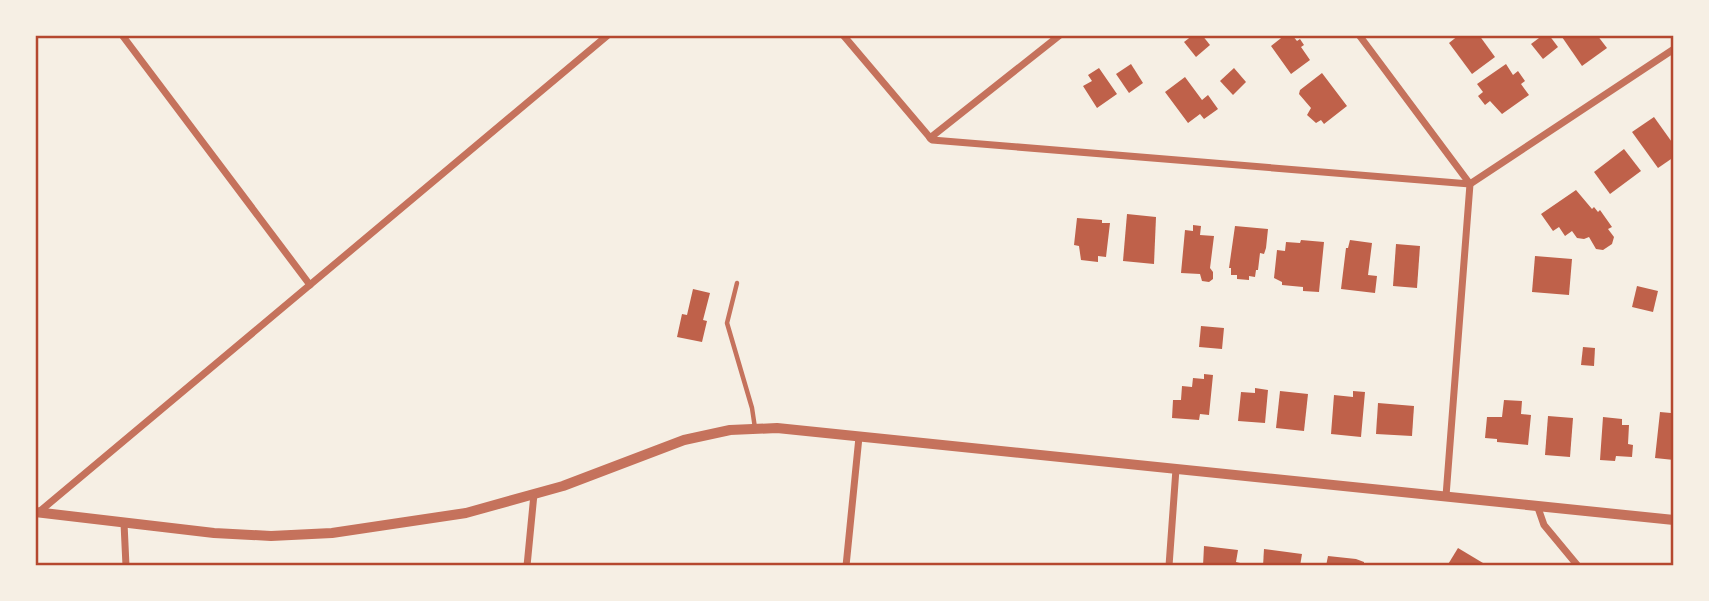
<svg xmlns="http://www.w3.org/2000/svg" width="1709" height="601" font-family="Rubik,sans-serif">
<rect width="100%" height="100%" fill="#f6efe4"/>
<!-- building -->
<g fill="#bf614a">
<path d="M 1193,35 L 1202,35 L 1210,45 L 1196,57 L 1184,42 Z"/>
<path d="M 1285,35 L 1292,35 L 1297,41 L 1300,39 L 1304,45 L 1301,47 L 1310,60 L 1291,74 L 1271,46 Z"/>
<path d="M 1459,35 L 1479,35 L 1495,57 L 1472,74 L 1449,43 Z"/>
<path d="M 1543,35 L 1549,35 L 1558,47 L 1543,59 L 1531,44 Z"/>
<path d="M 1565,35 L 1597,35 L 1607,48 L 1582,66 L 1562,37 Z"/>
<path d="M 1131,64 L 1143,83 L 1129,93 L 1116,74 Z"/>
<path d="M 1506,64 L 1513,75 L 1518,71 L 1525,81 L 1521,84 L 1529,95 L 1502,114 L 1490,101 L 1485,105 L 1478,96 L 1483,92 L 1477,84 Z"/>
<path d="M 1099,68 L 1117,94 L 1097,108 L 1083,86 L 1092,81 L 1088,75 Z"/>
<path d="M 1234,68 L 1246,82 L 1233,95 L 1220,81 Z"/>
<path d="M 1322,73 L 1347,106 L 1324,124 L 1321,120 L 1316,123 L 1307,115 L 1311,108 L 1299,94 L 1300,90 Z"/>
<path d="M 1185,77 L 1202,100 L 1208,95 L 1218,109 L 1204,119 L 1200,114 L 1188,123 L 1165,92 Z"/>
<path d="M 1654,117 L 1674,145 L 1674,157 L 1658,168 L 1632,132 Z"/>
<path d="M 1624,149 L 1641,171 L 1610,194 L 1594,172 Z"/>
<path d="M 1576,190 L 1592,209 L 1594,207 L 1598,212 L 1600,210 L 1612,227 L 1608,229 L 1614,237 L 1612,244 L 1603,250 L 1596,249 L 1589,237 L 1584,239 L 1577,238 L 1572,231 L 1565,236 L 1559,227 L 1553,231 L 1541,214 Z"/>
<path d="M 1127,214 L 1156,217 L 1154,264 L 1123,261 Z"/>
<path d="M 1077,218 L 1102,220 L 1102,223 L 1110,223 L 1106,257 L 1098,256 L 1098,262 L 1081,260 L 1079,246 L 1074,245 Z"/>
<path d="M 1193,225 L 1201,226 L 1200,235 L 1214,236 L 1210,268 L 1213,272 L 1213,279 L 1209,282 L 1202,281 L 1200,274 L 1181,273 L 1185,230 L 1193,231 Z"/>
<path d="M 1235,226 L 1268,229 L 1266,248 L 1264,254 L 1260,253 L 1258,270 L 1256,270 L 1255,277 L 1249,276 L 1249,280 L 1237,279 L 1237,275 L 1231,275 L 1231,268 L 1229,268 Z"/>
<path d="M 1301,240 L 1324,242 L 1319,292 L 1303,291 L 1303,287 L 1282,285 L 1282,282 L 1274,278 L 1277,250 L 1285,251 L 1286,242 L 1300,243 Z"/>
<path d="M 1350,240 L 1372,243 L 1368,275 L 1377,276 L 1375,293 L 1341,289 L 1346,248 L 1348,248 Z"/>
<path d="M 1396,244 L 1420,246 L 1417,288 L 1393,286 Z"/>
<path d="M 1535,256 L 1572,259 L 1569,295 L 1532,292 Z"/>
<path d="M 1637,286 L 1658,291 L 1653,312 L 1632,307 Z"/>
<path d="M 693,289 L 710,293 L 703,320 L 707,321 L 702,342 L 677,337 L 682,314 L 687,315 Z"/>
<path d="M 1201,326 L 1224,328 L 1222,349 L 1199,347 Z"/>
<path d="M 1583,347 L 1595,348 L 1594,366 L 1581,365 Z"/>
<path d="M 1204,374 L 1213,375 L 1209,415 L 1200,414 L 1199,420 L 1172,418 L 1173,400 L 1181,400 L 1182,386 L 1192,387 L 1193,378 L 1204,379 Z"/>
<path d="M 1255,388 L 1268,390 L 1265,423 L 1238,421 L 1241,392 L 1255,393 Z"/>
<path d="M 1280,391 L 1308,394 L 1304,431 L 1276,428 Z"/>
<path d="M 1353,391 L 1365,392 L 1361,437 L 1331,434 L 1334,395 L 1353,397 Z"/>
<path d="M 1504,400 L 1522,401 L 1521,414 L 1531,415 L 1528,445 L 1497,442 L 1497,439 L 1485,438 L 1487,417 L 1502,417 Z"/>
<path d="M 1378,403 L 1414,406 L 1412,436 L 1376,434 Z"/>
<path d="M 1671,407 L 1674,408 L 1674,460 L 1655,458 L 1660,412 L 1671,413 Z"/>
<path d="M 1548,416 L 1573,418 L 1570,457 L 1545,455 Z"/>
<path d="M 1603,417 L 1622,419 L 1622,425 L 1629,425 L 1628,444 L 1633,445 L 1632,457 L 1616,456 L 1615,461 L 1600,460 Z"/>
<path d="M 1204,546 L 1238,550 L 1236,562 L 1240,563 L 1240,566 L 1203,566 Z"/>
<path d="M 1458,548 L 1488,566 L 1447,566 Z"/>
<path d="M 1264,549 L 1302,554 L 1300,566 L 1263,566 Z"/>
<path d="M 1328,556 L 1356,559 L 1364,562 L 1364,566 L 1326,566 Z"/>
</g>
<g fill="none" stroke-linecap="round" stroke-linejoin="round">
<!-- service -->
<path stroke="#c5725c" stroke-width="4.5" d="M 737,283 L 727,323 L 752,408 L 755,428"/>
<!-- minor -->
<g stroke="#c5725c" stroke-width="7">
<path d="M 122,35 L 310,285"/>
<path d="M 843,35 L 932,140 L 1470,184 L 1674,49"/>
<path d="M 1359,35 L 1470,184 L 1446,496"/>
<path d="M 930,138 L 1060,35"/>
<path d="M 1537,505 L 1544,525 L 1578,566"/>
<path d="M 39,512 L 608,35"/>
<path d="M 124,523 L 126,566"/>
<path d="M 527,566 L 534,494"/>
<path d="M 846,566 L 859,437"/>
<path d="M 1169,566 L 1176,469"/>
</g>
<!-- tertiary -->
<path stroke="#c5725c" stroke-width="10" d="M 35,512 L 214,533 L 271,536 L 332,533 L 466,513 L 563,486 L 684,440 L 730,430 L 777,428 L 1674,520"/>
</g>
<!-- border -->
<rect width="1709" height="601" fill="none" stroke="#f6efe4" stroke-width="74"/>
<rect x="37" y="37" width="1635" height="527" fill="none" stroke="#b5482f" stroke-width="2.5"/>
</svg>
